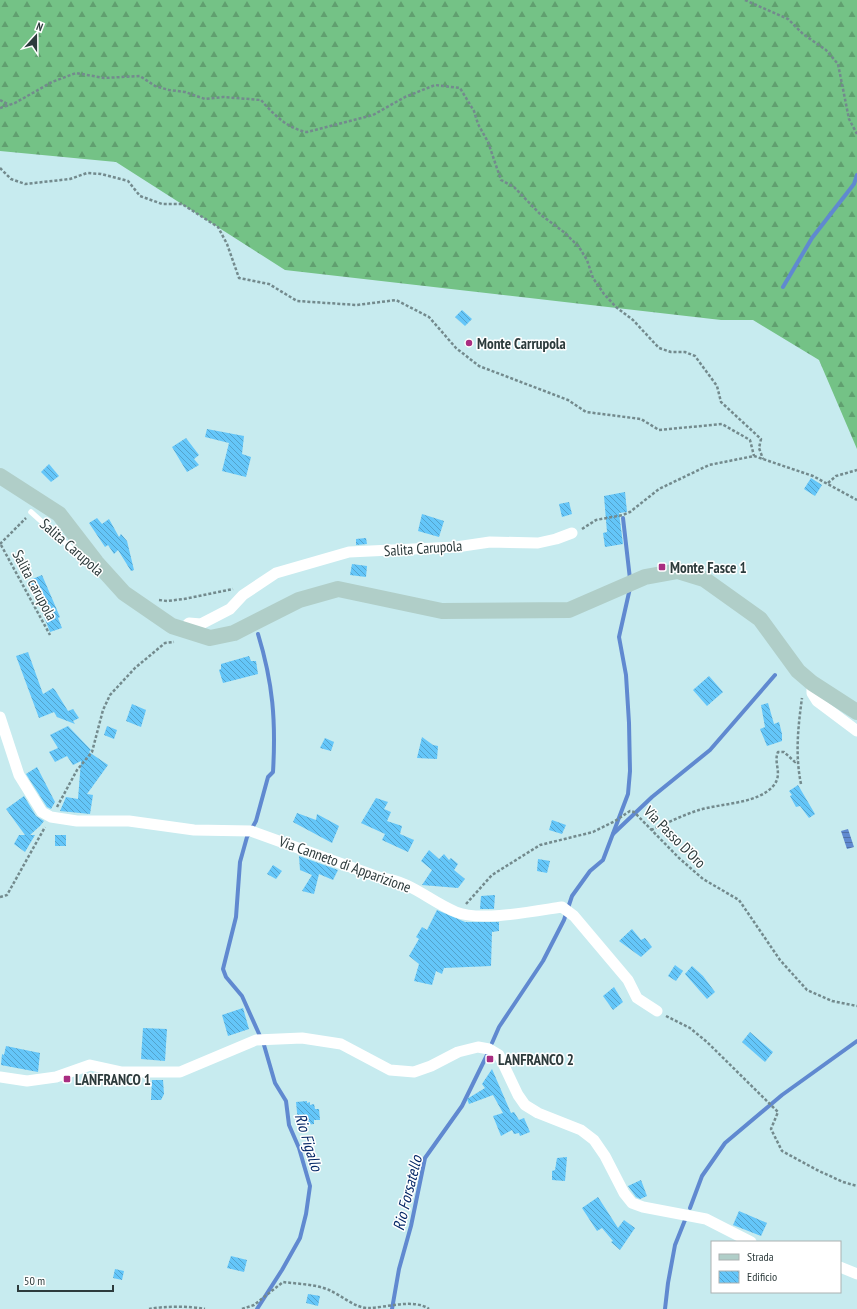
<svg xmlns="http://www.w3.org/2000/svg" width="857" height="1309" font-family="'PT Sans Narrow',sans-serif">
<defs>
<pattern id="forest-firs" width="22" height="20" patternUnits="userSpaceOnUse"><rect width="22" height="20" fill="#74c286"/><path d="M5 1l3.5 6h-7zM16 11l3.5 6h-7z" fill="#609f6f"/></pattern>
<pattern id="water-rules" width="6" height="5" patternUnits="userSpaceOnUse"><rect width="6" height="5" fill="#6089d0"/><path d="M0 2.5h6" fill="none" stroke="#5071aa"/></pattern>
<pattern id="building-back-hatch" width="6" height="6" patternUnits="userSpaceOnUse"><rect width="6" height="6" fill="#64c6f9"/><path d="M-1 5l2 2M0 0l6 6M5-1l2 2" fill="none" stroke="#53a2cb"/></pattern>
</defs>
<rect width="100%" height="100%" fill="#c7ebef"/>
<!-- forest -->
<path fill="url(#forest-firs)" d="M 0,0 L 857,0 L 857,449 L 819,360 L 753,320 L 721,320 L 285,270 L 116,162 L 0,151 Z"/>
<!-- water -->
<path fill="url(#water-rules)" d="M 848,829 L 854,847 L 847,849 L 841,831 Z"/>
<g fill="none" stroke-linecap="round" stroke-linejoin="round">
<!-- stream -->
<g stroke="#6089d0" stroke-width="4">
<path d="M 783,287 L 812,238 L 854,184 L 857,175"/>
<path d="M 623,518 L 630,579"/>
<path d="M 613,834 L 652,797 L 710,750 L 775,675"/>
<path d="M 492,1043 L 499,1027 L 543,961 L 564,920 L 572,896 L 590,871 L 603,860 L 628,794 L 630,771 L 629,723 L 626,675 L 619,637 L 630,588"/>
<path d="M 690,1208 L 702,1176 L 725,1143 L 782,1095 L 857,1041"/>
<path d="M 257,1309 L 282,1270 L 300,1238 L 306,1214 L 310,1186 L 299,1148 L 289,1125 L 286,1101 L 275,1083 L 264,1045 L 242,996 L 226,977 L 223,969 L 236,917 L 240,862 L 247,837 L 256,821 L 268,777 L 273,772 C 276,721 273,683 258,634"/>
<path d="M 392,1309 L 399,1269 L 411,1226 L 425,1158 L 462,1106 L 488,1053"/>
<path d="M 665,1309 L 668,1283 L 675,1245 L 685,1220"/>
</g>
</g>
<!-- building -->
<g fill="url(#building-back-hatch)">
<path d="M 462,310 L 472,319 L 465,326 L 455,317 Z"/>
<path d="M 207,429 L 244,436 L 242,454 L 251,457 L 246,477 L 222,471 L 229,443 L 205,437 Z"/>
<path d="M 186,438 L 199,455 L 194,459 L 199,465 L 187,472 L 172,447 Z"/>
<path d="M 49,464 L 59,476 L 51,482 L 41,472 Z"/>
<path d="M 811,478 L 822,485 L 815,496 L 804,489 Z"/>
<path d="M 625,492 L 627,512 L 619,513 L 623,544 L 605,547 L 603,533 L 607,532 L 604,496 Z"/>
<path d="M 569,502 L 572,514 L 562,517 L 559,504 Z"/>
<path d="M 422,514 L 444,521 L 439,537 L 418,531 Z"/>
<path d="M 97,518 L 102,524 L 109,519 L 119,537 L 121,534 L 127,541 L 134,570 L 131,571 L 118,550 L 114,554 L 108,545 L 105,547 L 89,523 Z"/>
<path d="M 366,538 L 367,544 L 356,545 L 356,539 Z"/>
<path d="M 352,564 L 367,566 L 366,577 L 350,575 Z"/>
<path d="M 42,575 L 60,617 L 58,618 L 62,628 L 50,632 L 30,580 Z"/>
<path d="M 28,652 L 43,694 L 53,688 L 55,690 L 68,711 L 73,709 L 79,718 L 73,721 L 75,724 L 57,717 L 54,712 L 39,718 L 16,656 Z"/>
<path d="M 249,656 L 251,661 L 256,661 L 258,674 L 223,683 L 219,670 L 221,669 L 221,664 Z"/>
<path d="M 709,676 L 723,692 L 707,706 L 693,690 Z"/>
<path d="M 768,703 L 774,724 L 779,722 L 782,734 L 782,741 L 767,746 L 760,729 L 765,727 L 761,705 Z"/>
<path d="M 132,704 L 146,710 L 141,727 L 126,721 Z"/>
<path d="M 68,726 L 91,750 L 89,752 L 108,765 L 87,794 L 93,795 L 90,814 L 60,811 L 66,797 L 78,799 L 81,761 L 73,765 L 67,756 L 55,762 L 49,752 L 58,748 L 50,735 Z"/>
<path d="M 107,726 L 117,730 L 114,739 L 104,735 Z"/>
<path d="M 422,737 L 433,745 L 438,746 L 437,759 L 417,758 Z"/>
<path d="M 325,738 L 334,742 L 331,751 L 320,748 Z"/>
<path d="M 37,767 L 55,802 L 51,809 L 47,807 L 26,774 Z"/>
<path d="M 798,785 L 815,814 L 809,818 L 800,806 L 796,807 L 790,796 L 792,795 L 789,791 Z"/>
<path d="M 24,796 L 36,816 L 44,821 L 40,826 L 30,835 L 35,835 L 25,852 L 14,844 L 19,835 L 25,835 L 6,809 Z"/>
<path d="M 376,798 L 388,802 L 384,809 L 391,812 L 387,821 L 402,826 L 400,834 L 414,840 L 408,852 L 382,840 L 385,834 L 361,823 Z"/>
<path d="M 297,813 L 316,820 L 317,814 L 339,826 L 332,843 L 293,822 Z"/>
<path d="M 552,820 L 566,825 L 562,834 L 549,830 Z"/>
<rect x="55" y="835" width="11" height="11"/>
<path d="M 429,850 L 439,859 L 444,854 L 449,860 L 451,858 L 458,864 L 454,870 L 465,879 L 458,888 L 422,885 L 432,870 L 421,861 Z"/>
<path d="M 299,856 L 338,870 L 333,880 L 319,874 L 314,894 L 302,891 L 312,875 L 300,870 Z"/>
<path d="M 538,859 L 550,861 L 547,873 L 537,871 Z"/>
<path d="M 273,865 L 282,871 L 276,879 L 267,874 Z"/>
<path d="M 495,895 L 494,909 L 480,909 L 481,896 Z"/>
<path d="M 437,910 L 465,922 L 499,922 L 499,931 L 492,932 L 491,966 L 444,968 L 442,974 L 436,971 L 432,985 L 414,981 L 419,964 L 409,956 L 419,939 L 416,937 L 422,927 L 427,930 Z"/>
<path d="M 632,929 L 641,940 L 645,938 L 652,947 L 641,957 L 619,941 Z"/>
<path d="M 675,965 L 683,971 L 676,981 L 668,976 Z"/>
<path d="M 692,966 L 703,976 L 715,992 L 707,999 L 685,974 Z"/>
<path d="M 614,987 L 623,1002 L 613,1010 L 603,996 Z"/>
<path d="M 243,1008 L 249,1029 L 228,1036 L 222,1015 Z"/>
<path d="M 143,1028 L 167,1029 L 165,1061 L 141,1059 Z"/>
<path d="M 750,1032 L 773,1052 L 765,1062 L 742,1042 Z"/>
<path d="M 6,1046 L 40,1053 L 38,1072 L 1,1065 L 2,1054 L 4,1055 Z"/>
<path d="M 492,1069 L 511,1113 L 514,1112 L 519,1120 L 524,1118 L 530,1132 L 520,1136 L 519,1133 L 514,1134 L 512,1130 L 501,1136 L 493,1116 L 503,1113 L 493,1095 L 469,1104 L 467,1099 L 485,1088 L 482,1084 Z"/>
<path d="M 152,1080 L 163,1080 L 164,1094 L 161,1100 L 151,1100 Z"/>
<path d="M 307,1101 L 307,1103 L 310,1102 L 310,1105 L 314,1104 L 315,1109 L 319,1109 L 320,1120 L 314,1120 L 314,1124 L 305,1125 L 304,1122 L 298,1122 L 296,1102 Z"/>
<path d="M 567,1157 L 565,1181 L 552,1180 L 552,1171 L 555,1170 L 557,1158 Z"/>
<path d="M 641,1180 L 647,1196 L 640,1199 L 636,1197 L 628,1186 Z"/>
<path d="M 598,1197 L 618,1228 L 624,1220 L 635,1228 L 620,1250 L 611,1242 L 613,1241 L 602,1228 L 597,1231 L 582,1208 Z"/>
<path d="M 739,1211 L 767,1223 L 761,1236 L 733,1225 Z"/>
<path d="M 231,1256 L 247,1260 L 244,1272 L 227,1268 Z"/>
<path d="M 115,1269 L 124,1271 L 122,1280 L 113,1278 Z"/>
<path d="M 308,1294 L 320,1296 L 318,1306 L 306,1303 Z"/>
</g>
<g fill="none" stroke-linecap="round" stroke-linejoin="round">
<!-- path -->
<g stroke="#738a8d" stroke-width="2.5" stroke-dasharray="3 2" stroke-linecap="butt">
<path d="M 745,0 L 788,19 L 803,34 L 826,50 L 838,64 L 849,119 L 857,134"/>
<path d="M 0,100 L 9,105"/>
<path d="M 0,108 L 15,103 L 52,82 L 76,73 L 104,78 L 140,76 L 155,86 L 169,90 L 185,92 L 205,99 L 223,97 L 261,100 C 273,114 288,129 307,132 L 373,115 L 405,97 L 435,85 L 460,88 L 474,111 L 478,124 L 488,142 L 501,180 L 514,187 L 541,215 L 565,233 L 579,247 L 587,260 L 593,278 L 604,294 L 616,307 L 633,320 L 659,348 L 671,352 L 685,352 L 695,356 L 717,386 L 721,402 L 761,439 L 759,448 L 763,459"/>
<path d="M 0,168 L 11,179 L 25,184 L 70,179 L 87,173 L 101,174 L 128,181 L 140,196 L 162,204 L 182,204 L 218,227 L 227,244 L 239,278 L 269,284 L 297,301 L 357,305 L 396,300 L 429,317 L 456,348 L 479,366 L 568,400 L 586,412 L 641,419 L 659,430 L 722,424 L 750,440 L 754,456"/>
<path d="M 828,483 L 836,476 L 857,470"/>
<path d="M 582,529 L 596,520 L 623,515 L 630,512 L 659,489 L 709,465 L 754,456 L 813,476 L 857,500"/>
<path d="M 0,544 L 26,518"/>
<path d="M 1,545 L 50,635"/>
<path d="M 159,600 L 167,601 L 184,599 L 233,589"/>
<path d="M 801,784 C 795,755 798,727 802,698"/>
<path d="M 57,807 L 77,770 L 92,752 L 103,710 L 110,695 L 135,668 L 165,643 L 174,642"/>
<path d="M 651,830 C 667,823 683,815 699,810 C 722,803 759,804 774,785 C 783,773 773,763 778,752 L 784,752 L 795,762 L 797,760"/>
<path d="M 0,897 L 7,895 L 45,827"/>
<path d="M 466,904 L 492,875 L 540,845 L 593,832 L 615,821 L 630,811 L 634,812 L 679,858 L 703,879 L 739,900 L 780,960 L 807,990 L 832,1001 L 857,1006"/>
<path d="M 666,1016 L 690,1028 L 707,1042 L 778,1112 L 771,1129 L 782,1151 L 817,1170 L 843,1182 L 857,1186"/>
<path d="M 149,1309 C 165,1306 189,1306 205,1309"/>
<path d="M 242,1309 L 254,1305 L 283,1282 C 298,1284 315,1284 329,1290 C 341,1295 355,1308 368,1308 C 386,1308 413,1298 429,1309"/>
</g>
<!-- lane -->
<path stroke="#fff" stroke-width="5.5" d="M 31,512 L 93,568"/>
<!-- street -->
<g stroke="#fff" stroke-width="11">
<path d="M 182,630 L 189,623 L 201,624 L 230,609 L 243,595 L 276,573 L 349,552 L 456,547 L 490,542 L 538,543 L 556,539 L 572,533"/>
<path d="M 812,683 L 812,693 L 817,701 L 857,731"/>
<path d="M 0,717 L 19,775 L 42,812 L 51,817 L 77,821 L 129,821 L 194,830 L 251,831 L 381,878 C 411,881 429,901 456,912 C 480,922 535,911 562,907 L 574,916 L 628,980 L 637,998 L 657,1011"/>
<path d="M 0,1077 L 27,1081 L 56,1077 L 90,1065 L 122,1072 L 180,1072 L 256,1040 L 302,1038 L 341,1044 L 390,1070 L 414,1072 L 431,1066 L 458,1052 L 478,1047 L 489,1049 L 499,1055 L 518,1095 L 525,1105 L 538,1113 L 581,1130 L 594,1140 L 605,1156 L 624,1193 L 632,1203 L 643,1207 L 706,1219 L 751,1242"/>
<path d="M 840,1267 L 857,1274"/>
</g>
<!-- secondary -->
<path stroke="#b0cec8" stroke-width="16" d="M 0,476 L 59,514 L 96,562 L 124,593 L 172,626 L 210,638 L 234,633 L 299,600 L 338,589 L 442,611 L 569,610 L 645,577 L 678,571 L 704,579 L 760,619 L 798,671 L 812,683 L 857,712"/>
</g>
<!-- markers -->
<g fill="#a92d81" stroke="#fff" stroke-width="1.5">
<circle cx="469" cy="343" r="4"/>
<rect x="658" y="563" width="8" height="8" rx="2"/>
<rect x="486" y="1055" width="8" height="8" rx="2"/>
<rect x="63" y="1075" width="8" height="8" rx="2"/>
</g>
<g text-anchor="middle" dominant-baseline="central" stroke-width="3" stroke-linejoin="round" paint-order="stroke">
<!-- poi labels -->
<g font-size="15" font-weight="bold" fill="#2d3b3c" stroke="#fff" text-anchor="start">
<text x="477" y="343">Monte Carrupola</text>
<text x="670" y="567">Monte Fasce 1</text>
<text x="498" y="1059">LANFRANCO 2</text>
<text x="75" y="1079">LANFRANCO 1</text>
</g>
<!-- street labels -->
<g font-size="15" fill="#2d3b3c" stroke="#fff">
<text transform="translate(72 547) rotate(41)">Salita Carupola</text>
<text transform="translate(423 548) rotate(-4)">Salita Carupola</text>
<text transform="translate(35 585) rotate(62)">Salita carupola</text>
<text transform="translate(675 837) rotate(45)">Via Passo D'Oro</text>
<text transform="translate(345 864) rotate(20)">Via Canneto di Apparizione</text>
</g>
<!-- water labels -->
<g font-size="16" font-style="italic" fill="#052867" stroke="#fff">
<text transform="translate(309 1142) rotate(73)">Rio Figallo</text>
<text transform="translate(407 1193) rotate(-76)">Rio Forsatello</text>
</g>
</g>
<!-- legend -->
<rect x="711" y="1241" width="130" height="52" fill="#ffffff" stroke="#abb1b1"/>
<rect x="719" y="1254" width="20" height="6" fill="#b0cec8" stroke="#abb1b1"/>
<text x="747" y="1261" font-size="12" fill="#2d3b3c">Strada</text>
<rect x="719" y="1271" width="20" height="12" fill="url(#building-back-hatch)" stroke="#abb1b1"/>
<text x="747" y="1281" font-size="12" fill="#2d3b3c">Edificio</text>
<!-- north arrow -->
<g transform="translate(36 36) rotate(21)" stroke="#ffffff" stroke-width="3" paint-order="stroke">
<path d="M0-3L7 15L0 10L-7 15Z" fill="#2d3b3c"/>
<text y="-6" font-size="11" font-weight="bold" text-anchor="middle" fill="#2d3b3c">N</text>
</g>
<!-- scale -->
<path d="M18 1285v6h95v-6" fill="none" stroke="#2d3b3c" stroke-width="2"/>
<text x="24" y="1285" font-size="12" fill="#2d3b3c" stroke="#ffffff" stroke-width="3" paint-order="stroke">50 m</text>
</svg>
